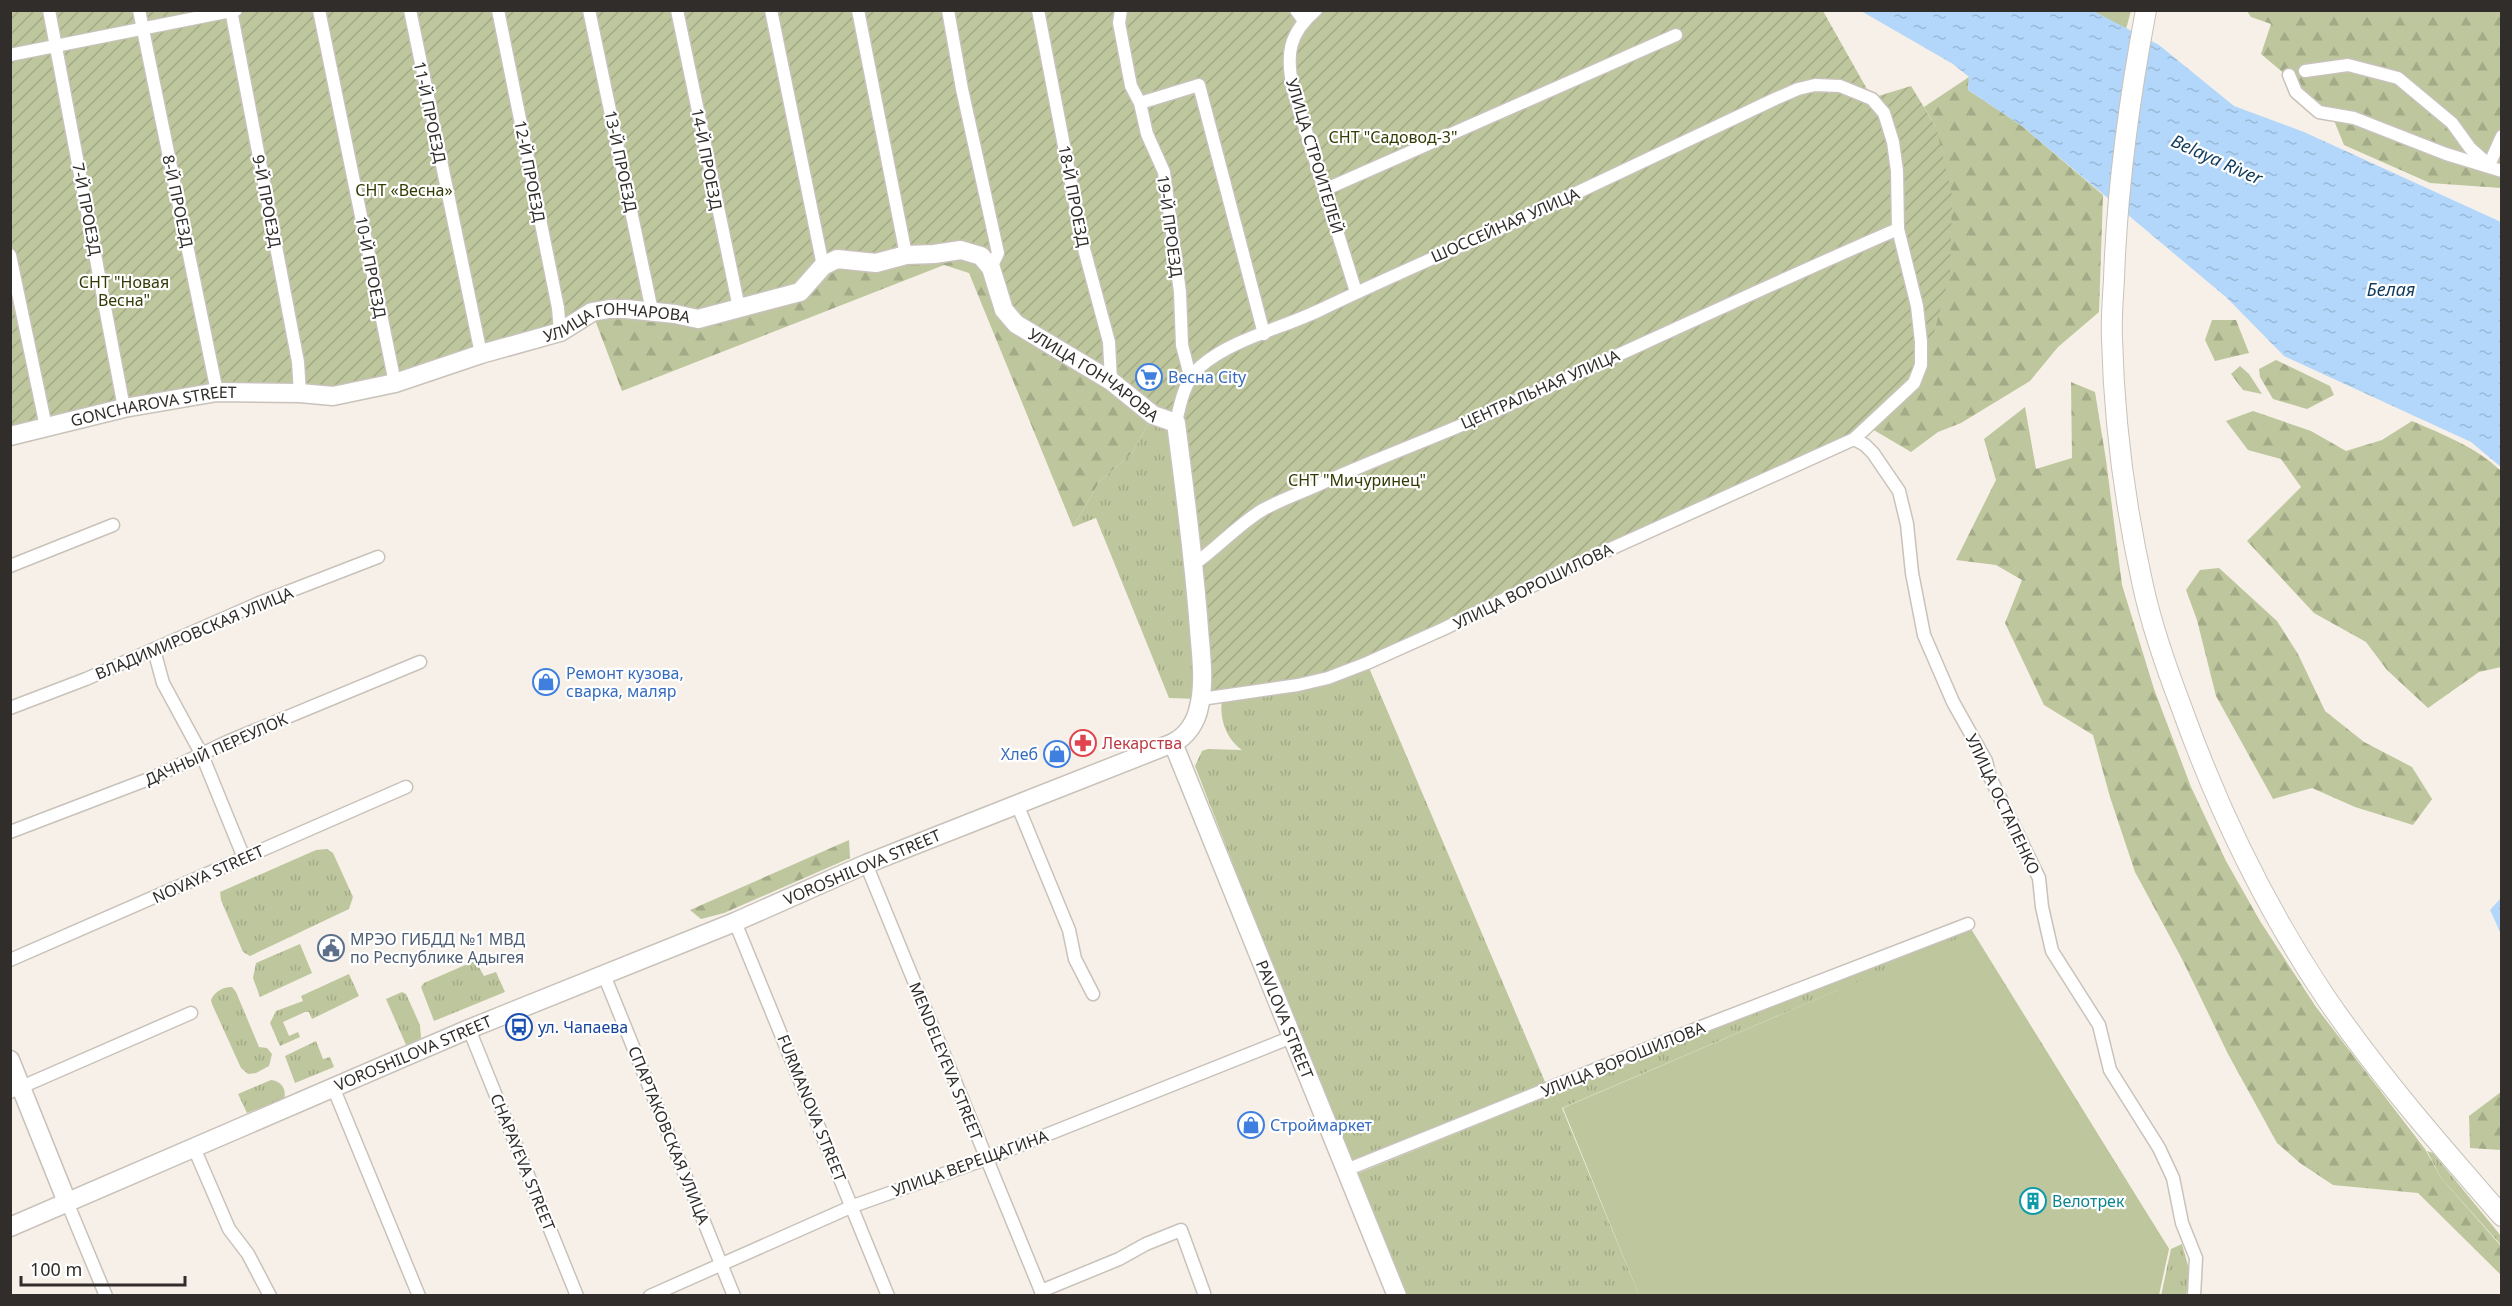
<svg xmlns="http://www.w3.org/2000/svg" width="2512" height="1306" font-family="'Noto Sans',sans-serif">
<defs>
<pattern id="grass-tufts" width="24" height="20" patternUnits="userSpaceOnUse" patternTransform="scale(1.5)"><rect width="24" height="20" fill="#bdc69c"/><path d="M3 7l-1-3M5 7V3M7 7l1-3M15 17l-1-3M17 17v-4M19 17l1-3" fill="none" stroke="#a3aa87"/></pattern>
<pattern id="forest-firs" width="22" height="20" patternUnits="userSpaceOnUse" patternTransform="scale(1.5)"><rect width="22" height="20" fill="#bdc69c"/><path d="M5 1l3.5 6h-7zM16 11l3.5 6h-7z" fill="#a3aa87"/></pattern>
<pattern id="garden-furrows" width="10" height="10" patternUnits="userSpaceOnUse" patternTransform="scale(1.5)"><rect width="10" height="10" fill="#bdc69c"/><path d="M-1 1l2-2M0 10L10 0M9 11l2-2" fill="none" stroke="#a3aa87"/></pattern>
<pattern id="water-ripples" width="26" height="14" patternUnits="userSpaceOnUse" patternTransform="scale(1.5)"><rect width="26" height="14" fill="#b2d7fa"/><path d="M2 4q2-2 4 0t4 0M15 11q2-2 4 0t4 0" fill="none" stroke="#99b9d6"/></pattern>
</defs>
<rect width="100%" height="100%" fill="#f7f0e8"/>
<!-- grass -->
<g fill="url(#grass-tufts)">
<path d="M 1153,415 L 1176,423 L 1201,699 L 1169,698 L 1096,518 L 1073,527 L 1100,481 L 1132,453 Z"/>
<path d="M 1367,663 L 1548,1089 L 1351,1168 L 1195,766 L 1202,751 L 1208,749 L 1242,750 C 1226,739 1219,719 1222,699 Z"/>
<path d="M 327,849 L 333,853 L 353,897 L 349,909 L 250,956 L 243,952 L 221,900 L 220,892 L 316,850 Z"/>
<path d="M 1968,924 L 2169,1249 L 1869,1063 L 1838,990 L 1562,1108 L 1639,1295 L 1404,1295 L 1357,1177 L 1359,1173 L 1718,1027 L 1863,965 Z"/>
<path d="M 300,944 L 312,973 L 260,997 L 253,978 L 256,963 Z"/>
<path d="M 472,962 L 476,962 L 484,976 L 496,972 L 505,992 L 434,1021 L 421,987 L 424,983 Z"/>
<path d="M 349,974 L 359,996 L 312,1019 L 309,1012 L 305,1012 L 283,1022 L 289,1036 L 298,1032 L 300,1037 L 280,1046 L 270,1023 L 276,1011 L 303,1001 L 301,996 Z"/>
<path d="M 232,987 L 236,992 L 259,1047 L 267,1048 L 272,1054 L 269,1066 L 256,1073 L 248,1074 L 241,1068 L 212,1004 L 211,1000 C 215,991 223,987 232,987 Z"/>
<path d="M 402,992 L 406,994 L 420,1025 L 421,1038 L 407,1047 L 386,999 Z"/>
<path d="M 316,1041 L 323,1059 L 330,1057 L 334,1067 L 295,1083 L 285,1056 Z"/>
<path d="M 271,1080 C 281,1081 287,1089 284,1099 L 247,1113 L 238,1094 Z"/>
<path d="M 2427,1151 L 2433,1153 L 2501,1236 L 2501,1245 L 2441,1178 Z"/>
<path d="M 2182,1244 L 2190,1273 L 2186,1295 L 2161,1296 L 2171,1249 Z"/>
</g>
<!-- forest -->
<g fill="url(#forest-firs)">
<path d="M 2093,11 L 2131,11 L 2126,29 Z"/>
<path d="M 2247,11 L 2501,11 L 2501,188 L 2430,183 L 2344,145 L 2331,113 L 2261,54 L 2271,24 L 2251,17 Z"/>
<path d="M 1969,77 L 1968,90 L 2022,126 L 2103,195 L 2099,312 L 2058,347 L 2030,381 L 1961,423 L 1938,432 L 1911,452 L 1872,429 L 1936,127 L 1924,107 Z"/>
<path d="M 961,250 L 1153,415 L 1132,453 L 1100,481 L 1073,527 L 969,273 L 944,265 L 622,391 L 592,312 L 823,266 Z"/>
<path d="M 2212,320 L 2236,320 L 2249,353 L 2215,361 L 2205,340 Z"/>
<path d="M 2276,360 L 2330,386 L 2334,395 L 2307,409 L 2273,399 L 2260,377 L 2259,369 Z"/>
<path d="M 2240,366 L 2249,374 L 2262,394 L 2243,390 L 2231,374 Z"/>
<path d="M 2071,382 L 2095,392 L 2106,460 L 2122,585 L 2154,689 L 2191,787 L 2226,861 L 2260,921 L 2316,1007 L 2425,1149 L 2441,1178 L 2501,1246 L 2501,1275 L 2418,1193 L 2333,1185 L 2300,1163 L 2277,1143 L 2228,1054 L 2182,959 L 2135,872 L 2110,797 L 2093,735 L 2044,705 L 2005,623 L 2022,580 L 1996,565 L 1956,560 L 1996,480 L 1984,439 L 2025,407 L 2036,469 L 2072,458 Z"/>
<path d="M 2253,411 L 2311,431 L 2346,451 L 2382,440 L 2412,421 C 2444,435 2476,447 2501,471 L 2501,667 L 2479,672 L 2428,708 L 2387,670 L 2366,642 L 2314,613 L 2247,541 L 2301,487 L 2281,459 L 2248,450 L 2226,421 Z"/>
<path d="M 2219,568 L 2277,621 L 2298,654 L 2325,711 L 2364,742 L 2412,767 L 2432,799 L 2413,825 L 2355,807 L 2312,788 L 2273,799 L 2216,696 L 2197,620 L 2186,590 L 2200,570 Z"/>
<path d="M 849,840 L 850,858 L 724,913 L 701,919 L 690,910 Z"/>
<path d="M 2501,1092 L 2501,1150 L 2470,1148 L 2469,1116 Z"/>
</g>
<!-- garden -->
<path fill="url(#garden-furrows)" d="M 11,11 L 1823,11 L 1872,98 L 1911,86 L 1936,127 L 1952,195 L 1950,274 L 1932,340 L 1914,383 L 1868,427 L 1356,668 L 1201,699 L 1176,423 L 1016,324 L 981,256 L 855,260 L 811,282 L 698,319 L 626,309 L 333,396 L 217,392 L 11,436 Z"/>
<!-- pitch -->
<path fill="#bdc69c" d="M 1971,933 L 2169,1249 L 2159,1295 L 1639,1295 L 1563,1108 Z"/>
<!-- water -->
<g fill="url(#water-ripples)">
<path d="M 1861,11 L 2093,11 L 2159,45 L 2234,106 L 2304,132 L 2501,222 L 2501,467 L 2471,442 L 2284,356 L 2227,298 L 2022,126 L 1968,90 L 1969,77 L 1953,64 Z"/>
<path d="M 2501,898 L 2501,934 L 2490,910 Z"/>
</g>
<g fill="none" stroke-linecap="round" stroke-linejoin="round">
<defs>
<g id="street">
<path d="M 49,10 L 124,408"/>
<path d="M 139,10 L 217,392"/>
<path d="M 231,10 L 298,362 L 300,393"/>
<path d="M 319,10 L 395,383"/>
<path d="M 410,10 L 481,354"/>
<path d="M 498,10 L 558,308 L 560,332"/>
<path d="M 589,10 L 652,311"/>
<path d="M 677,10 L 739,308"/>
<path d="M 771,10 L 823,266"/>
<path d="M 858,10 L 906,255"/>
<path d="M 948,10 L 962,89 L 998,253 L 991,268"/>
<path d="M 1038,10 L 1083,245 L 1109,342 L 1111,381"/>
<path d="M 1121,10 L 1119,23 L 1131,86 L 1140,103 L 1147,134 L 1164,172 L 1180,292 L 1182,345 L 1190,376"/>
<path d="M 1296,10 L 1304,21"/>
<path d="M 1316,10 C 1288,34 1286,55 1293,89 L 1356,292"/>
<path d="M 10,55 L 236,10"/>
<path d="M 2305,71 L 2348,65 L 2398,78 L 2452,123 L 2470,148 L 2488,164"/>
<path d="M 2289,75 L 2296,92 L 2319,112 L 2354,118 L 2446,154 L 2502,171"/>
<path d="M 1140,103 L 1199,85 L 1264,334"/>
<path d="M 2489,165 L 2502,136"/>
<path d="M 1324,190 L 1676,35"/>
<path d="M 10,255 L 46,427"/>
<path d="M 1176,423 C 1180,403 1185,379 1201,366 C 1232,339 1283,328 1320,310 C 1391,276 1464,245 1536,212 C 1616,175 1695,136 1775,99 L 1798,89 L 1815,85 L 1840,86 L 1872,99 L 1884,113 L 1893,142 L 1897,171 L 1898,229 L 1917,306 L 1921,342 L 1921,365 L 1914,383 L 1854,439 L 1577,564 L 1443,629 L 1367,663 L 1328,678 L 1298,685 L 1201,699"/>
<path d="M 1854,439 L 1865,445 L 1873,453 L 1899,491 L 1907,524 L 1912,573 L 1924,635 L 1953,702 L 1986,761 L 1990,777 L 2039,878 L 2042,907 L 2052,951 L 2099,1025 L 2110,1070 L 2159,1148 L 2173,1178 L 2182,1223 L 2196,1258 L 2194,1296"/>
<path d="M 1193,565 C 1218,548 1238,524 1264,509 C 1281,500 1300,493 1318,485 C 1380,457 1444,434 1506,406 C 1637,347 1766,286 1898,229"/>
<path d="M 10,566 L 113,525"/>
<path d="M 154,650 L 163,683 L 202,755 L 244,858"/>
<path d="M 10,708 L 86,679 L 259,603 L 378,557"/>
<path d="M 1017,804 L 1069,930 L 1075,959 L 1093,994"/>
<path d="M 10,832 L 154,777 L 227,742 L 420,662"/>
<path d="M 866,864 L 1043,1296"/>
<path d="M 735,922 L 888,1296"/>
<path d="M 10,960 L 406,787"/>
<path d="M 604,975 L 734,1296"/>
<path d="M 469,1029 L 577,1296"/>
<path d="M 333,1087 L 419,1296"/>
<path d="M 10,1092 L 191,1013"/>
<path d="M 194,1148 L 229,1229 L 248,1254 L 270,1296"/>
<path d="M 1346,1170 L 1701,1027 L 1968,924"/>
<path d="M 67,1202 L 106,1296"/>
<path d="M 1041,1291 L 1119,1259 L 1146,1244 L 1181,1230 L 1204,1293"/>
<path d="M 650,1296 L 853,1206 L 986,1159 L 1292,1037"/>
</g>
<g id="secondary">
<path id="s1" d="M 10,436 L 124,408 L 217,392 L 300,393 L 333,396 L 395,383 L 481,354 L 560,332 L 592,312 L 609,309 L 626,309 L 675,314 L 698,319 L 800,292 L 823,266 L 837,259 L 876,263 L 906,255 L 934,254 L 961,250 L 981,256 L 991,268 L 1004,310 L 1016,324 L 1111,381 L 1153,415 L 1176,423 C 1185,492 1194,560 1199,629 C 1201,655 1205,682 1199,707 C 1196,722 1187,736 1173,743 L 866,864 L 735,922 L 469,1029 L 10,1227"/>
<path id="s2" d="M 1173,743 L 1397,1296"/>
<path d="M 10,1060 L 67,1202"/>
</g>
<path id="primary" d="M 2146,10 C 2129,100 2117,187 2114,279 C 2113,298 2111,318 2112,338 C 2114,421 2125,505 2143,586 C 2152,627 2166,667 2181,706 C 2217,807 2264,905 2324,995 C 2377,1073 2439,1144 2502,1216"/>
</defs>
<!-- street casing -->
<use href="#street" stroke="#c8c2ba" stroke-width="15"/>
<!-- secondary casing -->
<use href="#secondary" stroke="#c8c2ba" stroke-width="21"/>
<!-- primary casing -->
<use href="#primary" stroke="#c8c2ba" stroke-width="22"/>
<!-- street -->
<use href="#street" stroke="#fff" stroke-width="12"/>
<!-- secondary -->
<use href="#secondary" stroke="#fff" stroke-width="18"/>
<!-- primary -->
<use href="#primary" stroke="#fff" stroke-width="20"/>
</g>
<!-- icons -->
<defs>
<symbol id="supermarket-ring" viewBox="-11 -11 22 22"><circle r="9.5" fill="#fff" stroke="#3f7fe0" stroke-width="1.5"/><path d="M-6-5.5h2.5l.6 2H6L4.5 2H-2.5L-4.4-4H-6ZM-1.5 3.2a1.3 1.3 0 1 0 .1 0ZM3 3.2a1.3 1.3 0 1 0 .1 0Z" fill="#3f7fe0"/></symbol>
<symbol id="shop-ring" viewBox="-11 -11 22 22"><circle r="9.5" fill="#fff" stroke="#3f7fe0" stroke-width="1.5"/><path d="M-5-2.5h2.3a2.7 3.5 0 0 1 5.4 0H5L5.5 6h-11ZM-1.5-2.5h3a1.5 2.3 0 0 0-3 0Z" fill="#3f7fe0"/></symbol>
<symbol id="pharmacy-ring" viewBox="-11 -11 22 22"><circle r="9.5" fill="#fff" stroke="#e0444e" stroke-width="1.5"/><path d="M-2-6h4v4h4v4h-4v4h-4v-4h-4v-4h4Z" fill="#e0444e"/></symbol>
<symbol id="civic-ring" viewBox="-11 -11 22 22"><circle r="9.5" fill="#fff" stroke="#5c6f8a" stroke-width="1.5"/><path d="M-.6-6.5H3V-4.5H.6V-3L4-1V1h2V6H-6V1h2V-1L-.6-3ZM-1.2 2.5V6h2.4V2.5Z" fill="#5c6f8a"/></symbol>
<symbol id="bus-ring" viewBox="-11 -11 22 22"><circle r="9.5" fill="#fff" stroke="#1a4fb4" stroke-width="1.5"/><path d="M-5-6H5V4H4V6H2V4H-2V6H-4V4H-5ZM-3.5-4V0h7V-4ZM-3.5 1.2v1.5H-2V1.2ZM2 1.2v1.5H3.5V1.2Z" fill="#1a4fb4"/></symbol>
<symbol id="building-ring" viewBox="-11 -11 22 22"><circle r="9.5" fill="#fff" stroke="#0f9aa8" stroke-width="1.5"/><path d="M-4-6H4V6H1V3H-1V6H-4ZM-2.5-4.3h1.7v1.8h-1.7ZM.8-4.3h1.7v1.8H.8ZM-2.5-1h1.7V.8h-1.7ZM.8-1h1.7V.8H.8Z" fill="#0f9aa8"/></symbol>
</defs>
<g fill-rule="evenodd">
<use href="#supermarket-ring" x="1134" y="362" width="30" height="30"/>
<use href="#shop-ring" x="531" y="667" width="30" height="30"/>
<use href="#pharmacy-ring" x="1068" y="728" width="30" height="30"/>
<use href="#shop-ring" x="1042" y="739" width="30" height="30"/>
<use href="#civic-ring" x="316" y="933" width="30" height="30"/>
<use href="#bus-ring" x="504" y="1012" width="30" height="30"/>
<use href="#shop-ring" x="1236" y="1110" width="30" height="30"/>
<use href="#building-ring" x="2018" y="1186" width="30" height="30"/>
</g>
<g text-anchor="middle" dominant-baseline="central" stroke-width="4.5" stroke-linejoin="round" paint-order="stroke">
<!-- street labels -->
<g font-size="16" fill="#302d2a" stroke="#fff">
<text transform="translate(430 112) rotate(78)">11-Й ПРОЕЗД</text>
<text transform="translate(1315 156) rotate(73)">УЛИЦА СТРОИТЕЛЕЙ</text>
<text transform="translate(707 159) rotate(79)">14-Й ПРОЕЗД</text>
<text transform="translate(621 161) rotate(78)">13-Й ПРОЕЗД</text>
<text transform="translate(530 171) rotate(79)">12-Й ПРОЕЗД</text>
<text transform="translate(1074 196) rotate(79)">18-Й ПРОЕЗД</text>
<text transform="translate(178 201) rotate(78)">8-Й ПРОЕЗД</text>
<text transform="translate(267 201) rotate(79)">9-Й ПРОЕЗД</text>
<text transform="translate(87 209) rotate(79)">7-Й ПРОЕЗД</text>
<text transform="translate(1505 225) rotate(-24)">ШОССЕЙНАЯ УЛИЦА</text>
<text transform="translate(1170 226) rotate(82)">19-Й ПРОЕЗД</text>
<text transform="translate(371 267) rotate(79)">10-Й ПРОЕЗД</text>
<text stroke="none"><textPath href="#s1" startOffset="624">УЛИЦА ГОНЧАРОВА</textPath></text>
<text stroke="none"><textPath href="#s1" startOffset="1182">УЛИЦА ГОНЧАРОВА</textPath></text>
<text transform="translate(1540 389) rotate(-24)">ЦЕНТРАЛЬНАЯ УЛИЦА</text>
<text stroke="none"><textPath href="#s1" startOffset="147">GONCHAROVA STREET</textPath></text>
<text transform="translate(1533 586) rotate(-26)">УЛИЦА ВОРОШИЛОВА</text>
<text transform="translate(194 633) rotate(-23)">ВЛАДИМИРОВСКАЯ УЛИЦА</text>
<text transform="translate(216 749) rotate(-24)">ДАЧНЫЙ ПЕРЕУЛОК</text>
<text transform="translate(2003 804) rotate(65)">УЛИЦА ОСТАПЕНКО</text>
<text transform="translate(862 867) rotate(-23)">VOROSHILOVA STREET</text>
<text transform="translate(208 874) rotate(-24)">NOVAYA STREET</text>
<text stroke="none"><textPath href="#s2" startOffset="298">PAVLOVA STREET</textPath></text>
<text transform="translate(413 1053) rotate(-23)">VOROSHILOVA STREET</text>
<text transform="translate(1623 1059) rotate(-22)">УЛИЦА ВОРОШИЛОВА</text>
<text transform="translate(946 1061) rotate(68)">MENDELEYEVA STREET</text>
<text transform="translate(812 1108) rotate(68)">FURMANOVA STREET</text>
<text transform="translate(669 1135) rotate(68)">СПАРТАКОВСКАЯ УЛИЦА</text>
<text transform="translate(523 1162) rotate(68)">CHAPAYEVA STREET</text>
<text transform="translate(970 1163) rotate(-20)">УЛИЦА ВЕРЕЩАГИНА</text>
</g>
<!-- park labels -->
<g font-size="16" fill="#343b04" stroke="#fff">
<text x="1393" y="137">СНТ "Садовод-3"</text>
<text x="404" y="190">СНТ «Весна»</text>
<text x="124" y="282">СНТ "Новая<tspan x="124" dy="18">Весна"</tspan></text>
<text x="1357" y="480">СНТ "Мичуринец"</text>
</g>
<!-- shop labels -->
<g font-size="16" fill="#366cbe" stroke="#fff" text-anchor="start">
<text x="1168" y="377">Весна City</text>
<text x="566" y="673">Ремонт кузова,<tspan x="566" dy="18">сварка, маляр</tspan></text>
<text x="1038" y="754" text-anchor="end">Хлеб</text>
<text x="1270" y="1125">Строймаркет</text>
</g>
<!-- health labels -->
<g font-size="16" fill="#be3a42" stroke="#fff" text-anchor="start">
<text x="1102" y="743">Лекарства</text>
</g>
<!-- service labels -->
<g font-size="16" fill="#4e5e75" stroke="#fff" text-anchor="start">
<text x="350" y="939">МРЭО ГИБДД №1 МВД<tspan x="350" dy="18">по Республике Адыгея</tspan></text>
</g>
<!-- transit labels -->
<g font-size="16" fill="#164399" stroke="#fff" text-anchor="start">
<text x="538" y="1027">ул. Чапаева</text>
</g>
<!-- culture labels -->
<g font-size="16" fill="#0d838f" stroke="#fff" text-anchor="start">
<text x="2052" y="1201">Велотрек</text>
</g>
<!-- water labels -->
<g font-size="18" font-style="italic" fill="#123c5d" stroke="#fff">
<text transform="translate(2217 159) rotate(24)">Belaya River</text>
<text x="2391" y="289">Белая</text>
</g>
</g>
<!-- border -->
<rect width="2512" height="1306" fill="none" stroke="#302d2a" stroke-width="24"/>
<!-- scale -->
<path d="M21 1276v9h164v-9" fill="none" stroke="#302d2a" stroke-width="3"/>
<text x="30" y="1276" font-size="18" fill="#302d2a" stroke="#ffffff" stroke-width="4.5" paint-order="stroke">100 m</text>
</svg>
